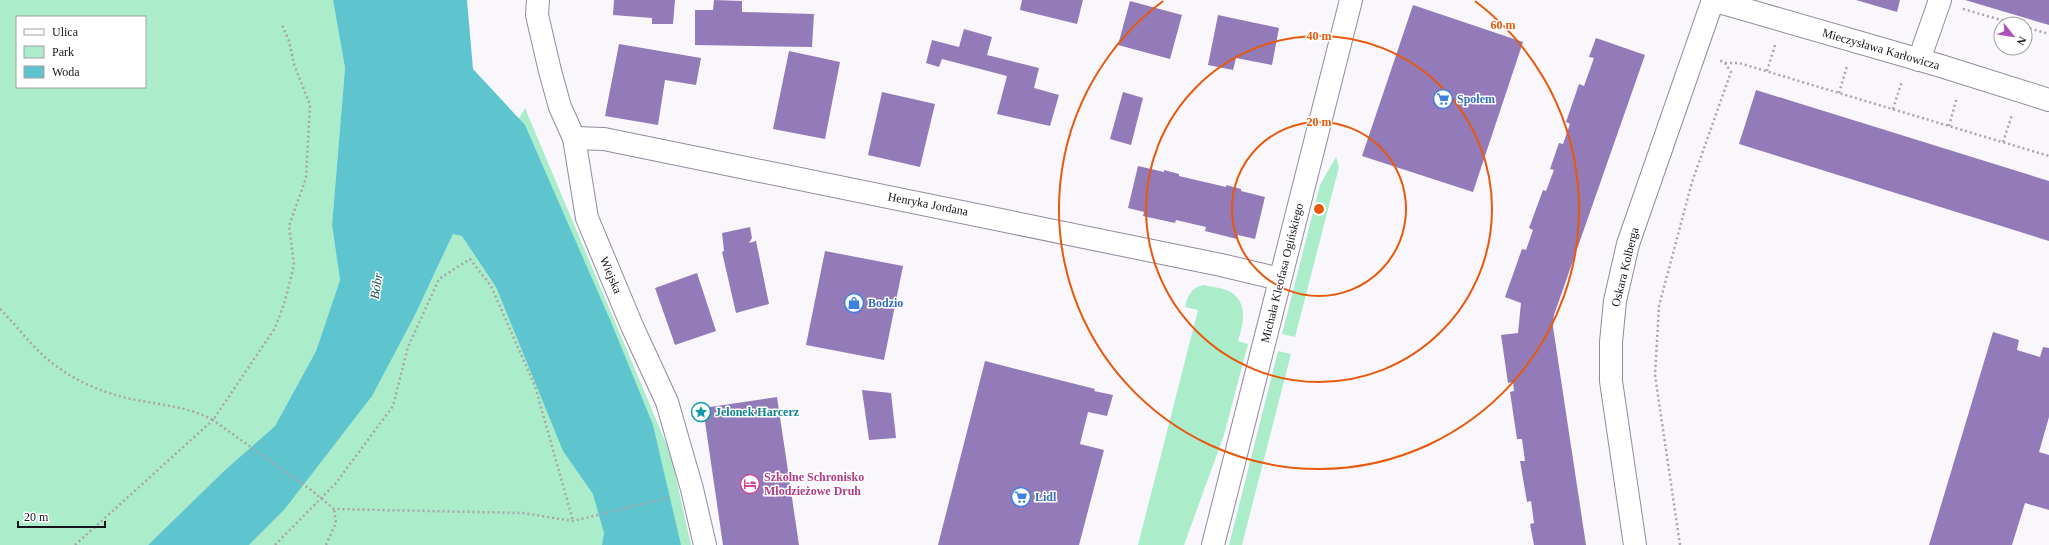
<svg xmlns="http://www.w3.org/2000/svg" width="2049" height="545" font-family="Georgia,serif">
<rect width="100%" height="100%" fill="#f9f7fc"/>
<!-- green -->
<g fill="#abedcb" fill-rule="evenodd">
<path d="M 0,0 L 333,0 L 345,68 L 332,225 L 340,280 L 316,351 L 275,426 L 225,470 L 148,545 L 0,545 ZM 17,17 L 145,17 L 145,87 L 17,87 Z"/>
<path d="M 525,108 L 671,455 L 691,545 L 249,545 L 284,510 L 396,350 L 415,315 L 453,234 Z"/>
<path d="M 1336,157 L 1339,167 L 1295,337 L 1282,334 L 1320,185 Z"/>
<path d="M 1204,285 C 1212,287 1224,288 1231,292 C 1249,304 1243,325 1238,341 L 1248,344 L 1224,435 L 1184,545 L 1138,545 L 1198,310 L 1185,307 C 1188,296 1191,287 1204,285 Z"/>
<path d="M 1278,351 L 1291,354 L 1242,545 L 1229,545 Z"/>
</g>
<!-- water -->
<path fill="#5ec5ce" d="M 333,0 L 467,0 L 473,69 L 525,125 L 611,322 L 653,425 L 681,545 L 602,545 L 604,533 L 593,494 L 563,451 L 496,287 L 462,236 L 453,234 L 415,315 L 372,396 L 284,510 L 249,545 L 148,545 L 225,470 L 275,426 L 316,351 L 340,280 L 332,225 L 345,68 Z"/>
<!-- building -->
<g fill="#937ab9">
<path d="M 614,0 L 675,0 L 673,24 L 652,24 L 652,18 L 613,15 Z"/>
<path d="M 714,0 L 742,1 L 742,12 L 814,14 L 812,47 L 695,45 L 695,10 L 713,10 Z"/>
<path d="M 1022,0 L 1083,0 L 1077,24 L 1020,10 Z"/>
<path d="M 1856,0 L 1900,0 L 1897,12 Z"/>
<path d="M 1965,0 L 2049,0 L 2049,25 Z"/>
<path d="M 1130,1 L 1182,15 L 1170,59 L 1118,45 Z"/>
<path d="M 1413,5 L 1523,42 L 1473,192 L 1362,156 Z"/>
<path d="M 1218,15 L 1279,28 L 1272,65 L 1236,58 L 1233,70 L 1208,65 Z"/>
<path d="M 964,29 L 992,37 L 987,55 L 1039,68 L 1034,88 L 1059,95 L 1050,126 L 997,114 L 1007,76 L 942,59 L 939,67 L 926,63 L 932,40 L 959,47 Z"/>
<path d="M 1596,38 L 1645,55 L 1554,315 L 1553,327 L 1586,545 L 1534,545 L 1530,524 L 1534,523 L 1531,501 L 1527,502 L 1520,461 L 1525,461 L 1522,439 L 1517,439 L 1510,392 L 1514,391 L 1513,382 L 1508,383 L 1501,335 L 1518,333 L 1521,303 L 1505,297 L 1522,249 L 1526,250 L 1533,230 L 1529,228 L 1543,190 L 1546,191 L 1554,170 L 1550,169 L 1559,143 L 1563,144 L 1570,124 L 1566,122 L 1579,84 L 1584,86 L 1594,58 L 1589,57 Z"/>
<path d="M 619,44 L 701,58 L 696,85 L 665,80 L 658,125 L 605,116 Z"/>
<path d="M 789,51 L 840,62 L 825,139 L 773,129 Z"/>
<path d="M 1756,90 L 2049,181 L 2049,241 L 1739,144 Z"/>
<path d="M 882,92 L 935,104 L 920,167 L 868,155 Z"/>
<path d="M 1123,92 L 1143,98 L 1131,145 L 1110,139 Z"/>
<path d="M 1138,166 L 1164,172 L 1164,170 L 1179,174 L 1179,176 L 1226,187 L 1226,185 L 1241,189 L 1241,191 L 1265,197 L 1255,239 L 1238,235 L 1237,239 L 1205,231 L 1206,227 L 1176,220 L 1175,223 L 1143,216 L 1144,212 L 1128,208 Z"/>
<path d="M 750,227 L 752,238 L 749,243 L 756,241 L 769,304 L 736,313 L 722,252 L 724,251 L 722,233 Z"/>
<path d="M 825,251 L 903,266 L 884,360 L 806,345 Z"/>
<path d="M 697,273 L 716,331 L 675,345 L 655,288 Z"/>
<path d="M 1993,332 L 2019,340 L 2017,350 L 2040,357 L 2043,347 L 2049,348 L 2049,417 L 2039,452 L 2049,455 L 2049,510 L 2025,503 L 2012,545 L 1929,545 Z"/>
<path d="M 985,361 L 1095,389 L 1094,391 L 1113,395 L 1107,416 L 1088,412 L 1080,444 L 1104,450 L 1079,545 L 938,545 Z"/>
<path d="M 862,390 L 891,393 L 896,438 L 869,440 Z"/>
<path d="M 777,397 L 799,545 L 723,545 L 703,408 Z"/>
</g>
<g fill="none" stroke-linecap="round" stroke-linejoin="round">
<defs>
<g id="minor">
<path d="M 538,0 L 537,15 L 550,71 L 560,107 L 574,138 L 587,218 L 632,326 L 667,402 L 692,489 L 705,545"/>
<path d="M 1712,0 L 1941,66 L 2049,100"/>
<path d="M 1919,60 L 1940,0"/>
<path d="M 574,138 L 604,139 L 1221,265 L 1280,279"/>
<path d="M 1213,545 L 1351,0"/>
<path d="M 1635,545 L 1611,381 L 1611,342 L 1615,301 L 1628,244 L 1713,0"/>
</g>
</defs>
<!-- minor casing -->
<use href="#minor" stroke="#928aa0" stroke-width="24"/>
<!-- path -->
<g stroke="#a7a4aa" stroke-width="2.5" stroke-dasharray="2 3" stroke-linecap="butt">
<path d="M 1963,9 L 2015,24"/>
<path d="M 2025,27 L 2049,34"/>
<path d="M 1725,63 L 1739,63 L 2049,156"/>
<path d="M 1767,71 L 1775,45"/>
<path d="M 1839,93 L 1847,66"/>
<path d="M 1893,109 L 1902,81"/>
<path d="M 1949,126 L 1957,97"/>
<path d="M 2003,142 L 2012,115"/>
<path d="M 0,309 C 16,325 30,344 46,358 C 67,376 93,389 119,396 C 151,405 184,404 213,420 L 275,328 L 285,301 L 294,265 L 289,226 L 306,178 L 310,105 L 294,64 L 289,41 L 282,25"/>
<path d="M 75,545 L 213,420 L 311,490 L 334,509 L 523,513 L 573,521 L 667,498"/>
<path d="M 275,545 L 336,483 L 393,406 L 408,347 L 439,279 L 470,259 L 491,286 L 535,386 L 573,521"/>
<path d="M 326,545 L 336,523 L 334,509"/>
<path d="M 1680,545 L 1655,375 L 1659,306 L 1692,182 L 1731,72 L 1725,63 L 1719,60"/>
</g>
<!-- minor -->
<use href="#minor" stroke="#fff" stroke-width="22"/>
</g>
<!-- distance rings -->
<g fill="none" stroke="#e8590c" stroke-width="2">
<circle cx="1319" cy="209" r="87"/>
<circle cx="1319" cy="209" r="173"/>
<path d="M1475 1A260 260 0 1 1 1163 1"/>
</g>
<!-- icons -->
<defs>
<symbol id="supermarket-ring" viewBox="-11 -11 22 22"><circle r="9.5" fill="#fff" stroke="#3f7fe0" stroke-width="1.5"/><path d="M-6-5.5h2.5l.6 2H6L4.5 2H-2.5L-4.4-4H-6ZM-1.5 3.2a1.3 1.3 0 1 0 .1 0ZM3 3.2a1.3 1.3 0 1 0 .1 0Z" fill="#3f7fe0"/></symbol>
<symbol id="shop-ring" viewBox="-11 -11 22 22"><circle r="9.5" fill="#fff" stroke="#3f7fe0" stroke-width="1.5"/><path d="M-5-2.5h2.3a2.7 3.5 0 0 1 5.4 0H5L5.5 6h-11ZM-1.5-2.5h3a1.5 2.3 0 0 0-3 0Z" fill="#3f7fe0"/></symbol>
<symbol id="sight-ring" viewBox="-11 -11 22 22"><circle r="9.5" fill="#fff" stroke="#0f9aa8" stroke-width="1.5"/><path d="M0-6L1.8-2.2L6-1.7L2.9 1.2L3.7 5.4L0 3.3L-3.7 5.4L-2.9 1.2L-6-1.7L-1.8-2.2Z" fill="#0f9aa8"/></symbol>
<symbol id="hotel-ring" viewBox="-11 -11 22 22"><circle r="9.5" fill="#fff" stroke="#d1479c" stroke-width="1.5"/><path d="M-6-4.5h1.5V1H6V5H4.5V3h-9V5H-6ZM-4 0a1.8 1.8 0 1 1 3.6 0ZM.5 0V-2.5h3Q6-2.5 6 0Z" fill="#d1479c"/></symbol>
</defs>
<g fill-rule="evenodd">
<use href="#supermarket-ring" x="1432" y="88" width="22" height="22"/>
<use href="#shop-ring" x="843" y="292" width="22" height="22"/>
<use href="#sight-ring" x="690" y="401" width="22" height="22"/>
<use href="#hotel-ring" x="739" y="473" width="22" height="22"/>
<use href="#supermarket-ring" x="1010" y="486" width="22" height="22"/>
</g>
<g text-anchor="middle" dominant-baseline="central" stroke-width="3" stroke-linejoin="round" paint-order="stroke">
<!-- street labels -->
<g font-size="12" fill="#17141c" stroke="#fff">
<text transform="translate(1881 49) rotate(16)">Mieczysława Karłowicza</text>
<text transform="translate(928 204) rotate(11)">Henryka Jordana</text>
<text transform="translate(1625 267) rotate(-76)">Oskara Kolberga</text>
<text transform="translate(1282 273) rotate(-76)">Michała Kleofasa Ogińskiego</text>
<text transform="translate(611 275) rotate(67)">Wiejska</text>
</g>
<!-- shop labels -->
<g font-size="12" font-weight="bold" fill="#366cbe" stroke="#fff" text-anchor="start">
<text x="1457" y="99">Społem</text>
<text x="868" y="303">Bodzio</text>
<text x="1035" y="497">Lidl</text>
</g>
<!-- culture labels -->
<g font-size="12" font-weight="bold" fill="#0d838f" stroke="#fff" text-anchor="start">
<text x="715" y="412">Jelonek Harcerz</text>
</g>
<!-- hotel labels -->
<g font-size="12" font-weight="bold" fill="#b23c85" stroke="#fff" text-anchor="start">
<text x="764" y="477">Szkolne Schronisko<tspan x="764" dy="14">Młodzieżowe Druh</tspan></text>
</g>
<!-- water labels -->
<g font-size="13" font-style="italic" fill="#1e4c50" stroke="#fff">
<text transform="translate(376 286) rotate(-81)">Bóbr</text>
</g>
</g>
<circle cx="1319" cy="209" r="6" fill="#e8590c" stroke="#fff" stroke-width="2"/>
<g font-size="12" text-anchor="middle" font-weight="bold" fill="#e8590c" stroke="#fff" stroke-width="3" stroke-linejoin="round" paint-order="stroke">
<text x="1503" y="29">60 m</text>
<text x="1319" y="40">40 m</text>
<text x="1319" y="126">20 m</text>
</g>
<!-- legend -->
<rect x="16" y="16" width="130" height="72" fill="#ffffff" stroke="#a2a1a4"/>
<rect x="24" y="29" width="20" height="6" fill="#ffffff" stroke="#a2a1a4"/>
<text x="52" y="36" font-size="12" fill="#17141c">Ulica</text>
<rect x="24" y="46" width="20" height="12" fill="#abedcb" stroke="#a2a1a4"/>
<text x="52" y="56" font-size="12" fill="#17141c">Park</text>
<rect x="24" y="66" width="20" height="12" fill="#5ec5ce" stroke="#a2a1a4"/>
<text x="52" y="76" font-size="12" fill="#17141c">Woda</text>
<!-- north arrow -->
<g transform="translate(2013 36) rotate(120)"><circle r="19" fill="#ffffff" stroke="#a2a1a4"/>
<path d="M0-3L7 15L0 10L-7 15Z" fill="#ae51bb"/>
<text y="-6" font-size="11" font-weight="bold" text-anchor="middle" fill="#17141c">N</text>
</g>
<!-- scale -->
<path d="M18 521v6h87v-6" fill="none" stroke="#17141c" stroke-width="2"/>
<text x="24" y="521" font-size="12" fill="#17141c" stroke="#ffffff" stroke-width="3" paint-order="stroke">20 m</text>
</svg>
